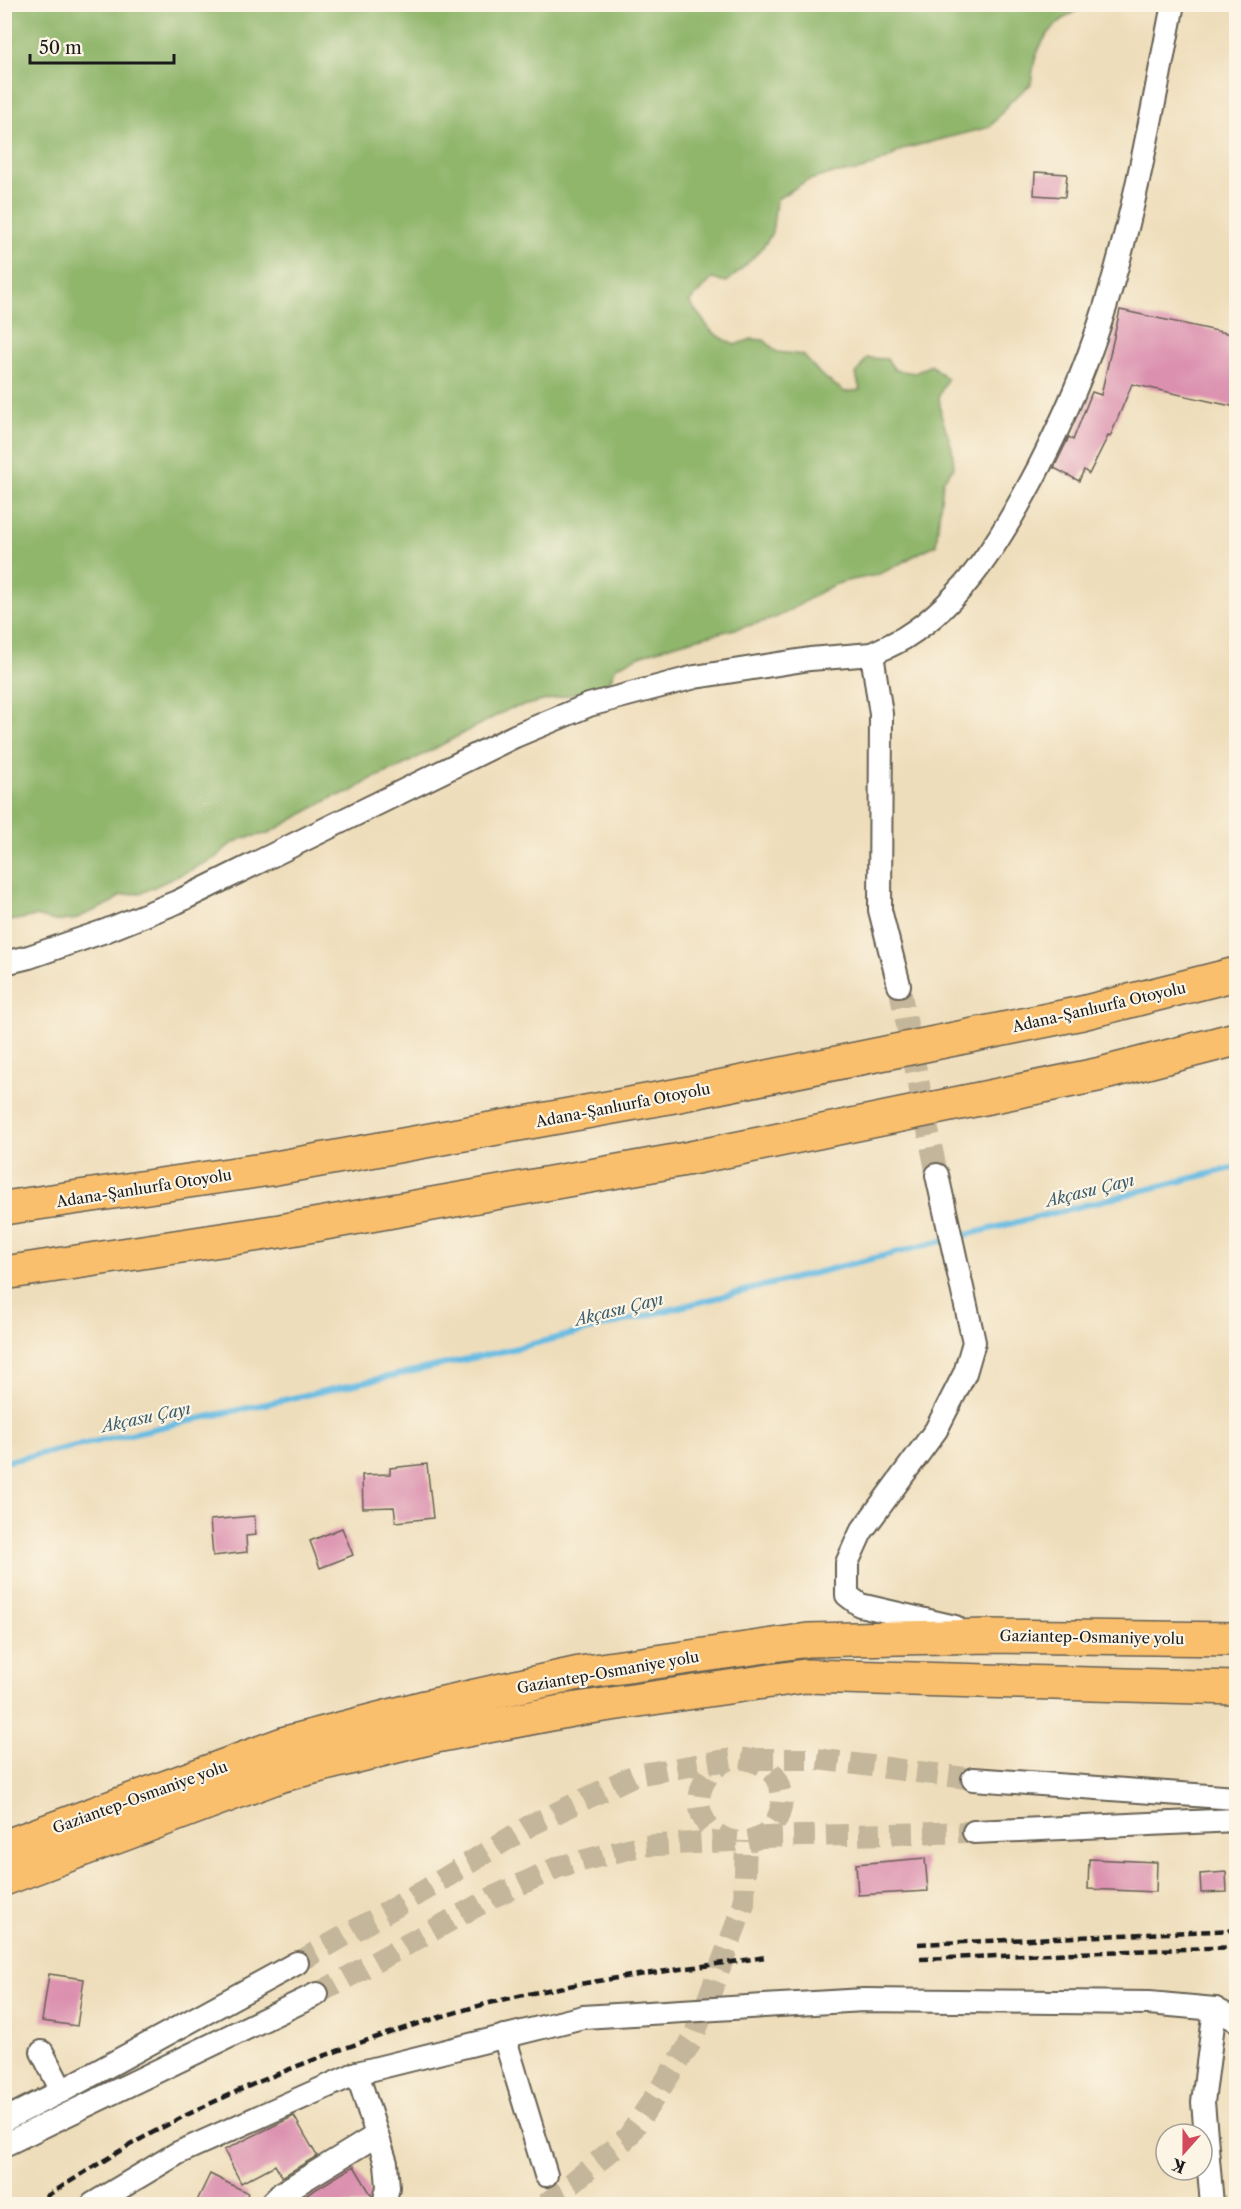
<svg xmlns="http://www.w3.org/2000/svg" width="1241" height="2209" font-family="'Libre Caslon Text',serif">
<rect width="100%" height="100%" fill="#fcf5e5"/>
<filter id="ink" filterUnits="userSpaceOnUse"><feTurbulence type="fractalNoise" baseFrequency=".0167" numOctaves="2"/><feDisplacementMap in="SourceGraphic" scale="12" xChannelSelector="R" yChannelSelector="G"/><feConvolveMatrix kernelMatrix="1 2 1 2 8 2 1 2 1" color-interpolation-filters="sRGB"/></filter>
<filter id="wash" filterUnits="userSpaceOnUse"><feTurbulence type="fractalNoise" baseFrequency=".008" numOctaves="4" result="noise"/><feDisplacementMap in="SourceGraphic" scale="24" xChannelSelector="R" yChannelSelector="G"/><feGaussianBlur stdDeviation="1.35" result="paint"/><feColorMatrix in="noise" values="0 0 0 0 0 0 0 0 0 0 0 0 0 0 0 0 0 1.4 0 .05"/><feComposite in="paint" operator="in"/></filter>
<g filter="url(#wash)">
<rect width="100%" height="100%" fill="#eeddba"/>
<!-- forest -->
<path fill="#90b66c" stroke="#566944" stroke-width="1.5" d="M 5,4 L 1077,5 L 1078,10 C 1059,19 1040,38 1035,60 C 1033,68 1032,76 1031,84 L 1011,101 L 990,127 L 903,149 L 889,158 L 862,170 L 830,174 L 806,181 L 777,199 C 774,209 774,224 772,232 C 767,247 739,271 727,282 L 712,279 L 689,302 L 712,332 L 734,345 L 752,339 L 764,340 L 777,352 L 803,355 L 821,375 L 845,392 L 860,390 L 856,374 L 867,358 L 887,359 L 895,370 L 915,373 L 931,365 L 947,379 L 939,396 L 941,415 L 952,448 L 954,467 L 943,481 L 936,545 C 916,553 899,566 879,574 C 864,579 848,579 834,585 C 812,594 792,613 769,620 C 718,635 664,642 616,667 L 610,681 L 594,689 L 509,709 L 396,769 L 371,779 L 350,793 L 333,797 L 267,834 L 243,838 L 228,846 L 217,857 L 184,873 L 141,893 L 121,895 L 111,903 L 73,920 L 55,921 L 36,916 L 5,922 Z"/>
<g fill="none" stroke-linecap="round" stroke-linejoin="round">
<!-- stream -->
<path stroke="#66bbe2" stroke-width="6" d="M 4,1462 L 513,1349 L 1236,1167"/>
</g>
<g id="blocks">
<!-- building -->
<g fill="#db90af">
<path d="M 1035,172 L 1067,174 L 1065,197 L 1034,195 Z"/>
<path d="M 1120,310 L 1236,335 L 1236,407 L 1132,384 L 1110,437 L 1108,436 L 1089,474 L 1084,470 L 1079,481 L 1054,468 L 1069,437 L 1073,440 L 1092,392 L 1101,395 Z"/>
<path d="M 427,1464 L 433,1518 L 396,1522 L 394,1507 L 363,1508 L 362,1475 L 390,1474 L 390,1468 Z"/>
<path d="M 254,1516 L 256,1535 L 246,1536 L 247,1552 L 213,1556 L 210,1520 Z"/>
<path d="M 342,1528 L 353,1555 L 320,1568 L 310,1541 Z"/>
<path d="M 925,1858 L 928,1891 L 858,1895 L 856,1864 Z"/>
<path d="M 1089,1859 L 1157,1862 L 1156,1892 L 1088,1889 Z"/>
<path d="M 1226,1872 L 1227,1892 L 1201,1893 L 1200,1874 Z"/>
<path d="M 49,1974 L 84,1979 L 77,2026 L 42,2021 Z"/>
<path d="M 294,2116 L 317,2156 L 282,2177 L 275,2165 L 241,2183 L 224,2150 Z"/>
<path d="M 354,2166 L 372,2196 L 371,2205 L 290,2205 Z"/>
<path d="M 210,2174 L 248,2193 L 243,2205 L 195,2205 Z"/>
</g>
</g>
</g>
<g filter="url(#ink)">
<use href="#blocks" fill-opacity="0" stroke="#666053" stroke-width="1.5"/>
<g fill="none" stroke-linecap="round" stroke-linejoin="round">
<!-- minor-tunnel -->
<g stroke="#c4b69a" stroke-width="22" stroke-dasharray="22 11" stroke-linecap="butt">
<path d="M 899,985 L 937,1175"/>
<path d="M 752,1759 L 817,1759 L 973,1779"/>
<path d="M 760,1837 L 974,1832"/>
<path d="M 297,1963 L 427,1889 L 529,1826 L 635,1775 L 739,1758 C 812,1767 781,1859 726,1839 C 720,1836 712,1832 708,1826 C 690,1801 702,1775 725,1761"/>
<path d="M 317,1994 L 495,1896 L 558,1867 L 639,1846 L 731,1841"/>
<path d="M 546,2204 L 628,2137 L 692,2041 L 744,1904 L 746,1841"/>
</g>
<defs>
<g id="minor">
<path d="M 4,963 L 29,957 L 105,931 L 177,902 L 515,736 L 589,705 L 695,677 L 810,659 L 872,654"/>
<path d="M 899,985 L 880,910 L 881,714 L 872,654 C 882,649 894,644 904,638 C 967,599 1005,532 1038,469 C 1062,422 1084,373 1100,323 C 1134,220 1152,111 1173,4"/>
<path d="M 937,1175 L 974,1342 L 965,1373 L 936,1430 L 861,1532 L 847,1563 L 847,1595 L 860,1605 L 955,1627"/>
<path d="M 973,1779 L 1236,1798"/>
<path d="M 974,1832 L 1236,1820"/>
<path d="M 504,2036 L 546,2175"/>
<path d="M 42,2052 L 62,2091"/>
<path d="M 357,2073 L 386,2163 L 388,2187 L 384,2204"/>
<path d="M 4,2120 L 62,2091 L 297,1963"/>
<path d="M 4,2145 L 317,1994"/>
<path d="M 93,2204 L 178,2153 L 357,2073 L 583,2017 L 864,2000 L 1149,2003 L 1215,2009 L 1236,2020"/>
<path d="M 271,2204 L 282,2193 L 377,2135"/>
<path d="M 1212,2204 L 1203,2102 L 1215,2009"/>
</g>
<g id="highway">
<path d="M 4,1208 L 270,1169 L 674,1096 L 1082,1013 L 1236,974"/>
<path d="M 4,1273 L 280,1231 L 686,1159 L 1097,1075 L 1236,1039"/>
<path d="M 4,1847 L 286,1743 L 425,1707 L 579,1673 L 808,1640 L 990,1636 L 1236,1639"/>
<path d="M 4,1879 L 282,1775 L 436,1736 L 577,1709 L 805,1676 L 1236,1688"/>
</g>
</defs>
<!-- minor casing -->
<use href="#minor" stroke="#666053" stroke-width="26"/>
<!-- highway casing -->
<use href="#highway" stroke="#666053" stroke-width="36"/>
<!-- minor -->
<use href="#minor" stroke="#fff" stroke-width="22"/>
<!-- highway -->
<use href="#highway" stroke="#f9bf6d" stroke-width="33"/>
<!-- rail -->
<g stroke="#1c1c1c" stroke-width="4.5" stroke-dasharray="9 4.5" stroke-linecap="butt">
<path d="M 918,1944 L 1236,1930"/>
<path d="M 920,1959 L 1236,1947"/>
<path d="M 34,2204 C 63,2186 93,2167 123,2149 C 231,2087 351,2042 471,2008 C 567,1981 667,1972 766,1957"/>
</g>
</g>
</g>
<g text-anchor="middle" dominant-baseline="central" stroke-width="4.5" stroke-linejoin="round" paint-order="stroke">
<!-- street labels -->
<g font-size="15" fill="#1c1c1c" stroke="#fcf5e5">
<text transform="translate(1099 1007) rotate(-13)">Adana-Şanlıurfa Otoyolu</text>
<text transform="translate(623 1105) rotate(-11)">Adana-Şanlıurfa Otoyolu</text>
<text transform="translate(144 1188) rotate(-9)">Adana-Şanlıurfa Otoyolu</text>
<text transform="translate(1092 1637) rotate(1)">Gaziantep-Osmaniye yolu</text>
<text transform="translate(608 1672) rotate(-10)">Gaziantep-Osmaniye yolu</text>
<text transform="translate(140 1797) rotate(-20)">Gaziantep-Osmaniye yolu</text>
</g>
<!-- water labels -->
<g font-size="16" font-style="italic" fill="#3a5c6b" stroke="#fcf5e5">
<text transform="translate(1090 1190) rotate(-14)">Akçasu Çayı</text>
<text transform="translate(619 1309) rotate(-14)">Akçasu Çayı</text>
<text transform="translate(146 1417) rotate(-12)">Akçasu Çayı</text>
</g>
</g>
<!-- margin -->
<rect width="1241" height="2209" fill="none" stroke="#fcf5e5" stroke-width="24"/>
<!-- north arrow -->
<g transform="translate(1184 2152) rotate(201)"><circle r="28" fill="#fcf5e5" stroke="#a29e95" stroke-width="1.5"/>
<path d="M0-4.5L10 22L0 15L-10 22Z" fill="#d1495b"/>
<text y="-9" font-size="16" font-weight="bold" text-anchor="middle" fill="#1c1c1c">K</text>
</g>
<!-- scale -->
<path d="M30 54v9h144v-9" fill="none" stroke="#1c1c1c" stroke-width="3"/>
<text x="39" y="54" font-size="18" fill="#1c1c1c" stroke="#fcf5e5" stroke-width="4.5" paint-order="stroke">50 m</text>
</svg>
